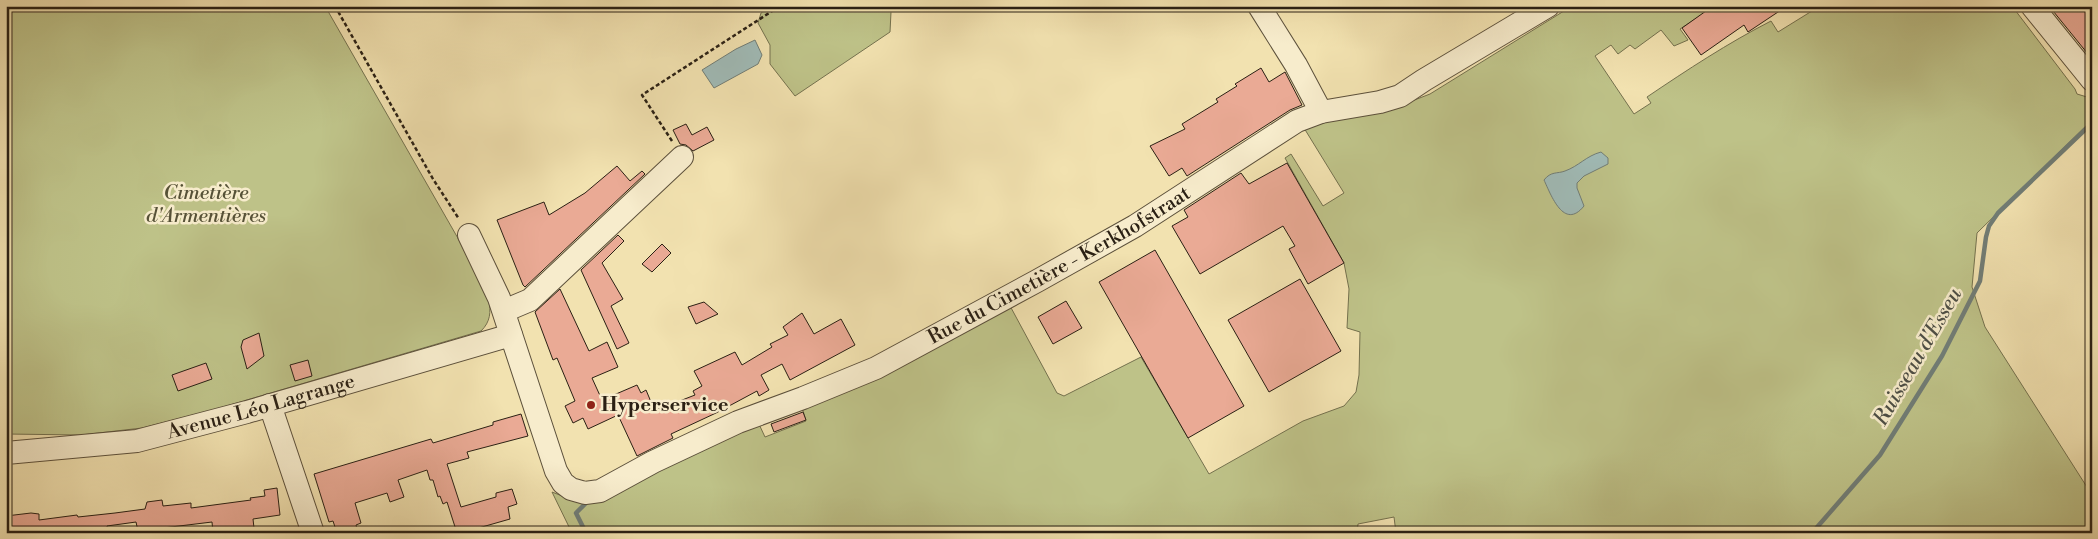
<svg xmlns="http://www.w3.org/2000/svg" width="2098" height="539" font-family="'Libre Bodoni',serif">
<rect width="100%" height="100%" fill="#f2e2b0"/>
<filter id="stains"><feTurbulence type="fractalNoise" baseFrequency=".004" numOctaves="4"/><feColorMatrix values="0 0 0 0 .2 0 0 0 0 .09 0 0 0 0 .02 0 0 0 .5 -.17"/></filter>
<radialGradient id="worn" r=".72"><stop offset=".6" stop-color="#630" stop-opacity="0"/><stop offset="1" stop-color="#630" stop-opacity=".3"/></radialGradient>
<!-- green -->
<g fill="#bec288" stroke="#74714e">
<path d="M 6,6 L 325,6 L 475,268 C 484,288 500,313 481,331 L 213,410 L 142,428 L 81,435 L 6,434 Z"/>
<path d="M 771,6 L 885,6 L 891,12 L 890,32 L 795,96 L 770,64 L 770,45 L 758,23 L 761,13 Z"/>
<path d="M 1572,6 L 1711,6 L 1712,8 L 1680,29 L 1688,40 L 1674,46 L 1661,30 L 1635,49 L 1630,45 L 1618,54 L 1611,45 L 1595,56 L 1634,114 L 1651,103 L 1647,97 C 1687,70 1728,43 1771,21 L 1778,32 L 1820,6 L 2012,6 L 2075,89 L 2077,94 L 2087,97 L 2092,105 L 2092,120 L 1977,233 L 1972,287 L 1985,327 L 2092,495 L 2092,533 L 1396,533 L 1394,517 L 1358,524 L 1357,533 L 572,533 L 552,492 L 575,501 L 758,422 L 765,437 L 806,421 L 802,407 L 1009,304 L 1057,393 L 1064,396 L 1141,357 L 1209,474 L 1303,421 L 1344,406 L 1356,392 L 1359,375 L 1360,332 L 1347,328 L 1349,289 L 1344,263 L 1285,158 L 1291,154 L 1323,206 L 1344,193 L 1304,128 L 1333,116 L 1399,106 L 1430,94 Z"/>
</g>
<!-- water -->
<g fill="#a0bbb7" stroke="#717d76">
<path d="M 755,40 L 762,55 L 758,64 L 714,88 L 702,70 L 736,49 Z"/>
<path d="M 1601,152 L 1608,158 L 1608,164 L 1584,176 L 1577,183 L 1577,188 L 1584,206 C 1564,231 1551,195 1544,180 C 1551,171 1557,174 1565,171 C 1579,166 1586,156 1601,152 Z"/>
</g>
<g fill="none" stroke-linecap="round" stroke-linejoin="round">
<!-- stream -->
<g stroke="#717d76" stroke-width="4.5">
<path d="M 586,533 L 576,513 L 588,501"/>
<path d="M 1812,533 L 1880,455 L 1942,356 L 1980,281 L 1986,237 L 1989,226 L 1998,213 L 2092,123"/>
</g>
</g>
<!-- building -->
<g fill="#eaaa95" stroke="#2a2014">
<path d="M 1713,6 L 1748,6 L 1752,11 L 1760,6 L 1787,6 L 1748,32 L 1744,25 L 1701,55 L 1682,28 Z"/>
<path d="M 2049,6 L 2092,6 L 2092,59 Z"/>
<path d="M 1261,68 L 1269,82 L 1285,72 L 1302,105 L 1290,110 L 1187,176 L 1182,168 L 1169,176 L 1150,146 L 1185,129 L 1182,124 L 1218,102 L 1216,99 L 1237,86 L 1235,84 Z"/>
<path d="M 686,124 L 692,135 L 707,127 L 714,140 L 693,151 L 686,145 L 680,144 L 673,130 Z"/>
<path d="M 1287,163 L 1344,263 L 1308,284 L 1289,249 L 1295,246 L 1283,226 L 1200,274 L 1172,226 L 1188,217 L 1184,210 L 1241,173 L 1249,184 Z"/>
<path d="M 617,166 L 630,181 L 642,171 L 645,174 L 525,287 L 523,285 L 497,220 L 544,202 L 549,215 L 585,193 Z"/>
<path d="M 618,235 L 624,241 L 602,263 L 623,299 L 611,306 L 629,343 L 617,349 L 581,270 Z"/>
<path d="M 662,244 L 671,253 L 652,272 L 642,264 Z"/>
<path d="M 1155,250 L 1244,406 L 1188,438 L 1099,282 Z"/>
<path d="M 1300,279 L 1341,351 L 1269,392 L 1228,320 Z"/>
<path d="M 560,289 L 589,351 L 607,342 L 618,367 L 592,378 L 602,400 L 637,385 L 641,393 L 646,390 L 654,409 L 658,407 L 659,409 L 695,395 L 693,391 L 702,386 L 694,371 L 735,352 L 742,365 L 772,347 L 770,344 L 788,335 L 783,327 L 802,313 L 814,334 L 841,319 L 855,345 L 790,380 L 782,364 L 761,375 L 769,390 L 759,396 L 757,391 L 716,413 L 671,434 L 673,438 L 637,456 L 618,415 L 588,429 L 583,418 L 573,423 L 565,406 L 575,401 L 557,358 L 553,360 L 535,312 Z"/>
<path d="M 1066,301 L 1082,328 L 1053,344 L 1038,317 Z"/>
<path d="M 704,302 L 718,314 L 696,324 L 688,307 Z"/>
<path d="M 259,333 L 264,356 L 247,369 L 241,347 L 243,340 Z"/>
<path d="M 308,360 L 312,376 L 295,381 L 290,365 Z"/>
<path d="M 206,363 L 212,379 L 178,391 L 172,375 Z"/>
<path d="M 803,412 L 806,420 L 774,432 L 771,424 Z"/>
<path d="M 521,414 L 528,436 L 467,452 L 469,458 L 447,464 L 461,507 L 496,497 L 496,493 L 512,489 L 517,504 L 508,507 L 510,519 L 475,529 L 476,533 L 457,533 L 447,502 L 443,504 L 440,496 L 438,497 L 433,480 L 430,480 L 427,470 L 398,480 L 404,497 L 390,502 L 387,493 L 355,503 L 361,523 L 356,525 L 358,533 L 337,533 L 333,521 L 329,522 L 314,474 L 431,439 L 433,443 L 493,425 L 493,422 Z"/>
<path d="M 277,488 L 280,515 L 253,519 L 254,528 L 213,533 L 212,522 L 138,531 L 136,522 L 107,526 L 108,533 L 6,533 L 6,516 L 31,513 L 39,514 L 39,520 L 77,515 L 78,517 L 115,513 L 145,509 L 147,502 L 162,500 L 163,506 L 191,503 L 191,508 L 251,500 L 250,498 L 265,496 L 264,490 Z"/>
</g>
<g fill="none" stroke-linecap="round" stroke-linejoin="round">
<defs>
<g id="minor">
<path d="M 1259,6 L 1296,65 L 1321,112"/>
<path d="M 2032,6 L 2092,80"/>
<path id="s1" d="M 469,235 L 499,298 L 556,471 L 563,483 L 571,489 L 585,493 L 600,491 L 653,462 L 738,422 L 803,398 L 876,368 L 1037,281 L 1135,226 L 1297,121 L 1321,112 L 1380,102 L 1400,96 L 1424,80 L 1548,6"/>
<path d="M 504,311 L 530,300 L 682,157"/>
<path d="M 270,405 L 313,533"/>
<path id="s2" d="M 6,453 L 137,441 L 247,412 L 511,335"/>
</g>
</defs>
<!-- minor casing -->
<use href="#minor" stroke="#5c503b" stroke-width="24"/>
<!-- path -->
<g stroke="#2a2014" stroke-width="2.5" stroke-dasharray="4 2.5" stroke-linecap="butt">
<path d="M 335,6 L 433,179 L 459,219"/>
<path d="M 672,141 L 642,95 L 780,6"/>
</g>
<!-- minor -->
<use href="#minor" stroke="#f7eccc" stroke-width="22"/>
</g>
<!-- markers -->
<circle fill="#8f2418" stroke="#f7eccc" stroke-width="2" cx="591" cy="405" r="5"/>
<g text-anchor="middle" dominant-baseline="central" stroke-width="5" stroke-linejoin="round" paint-order="stroke">
<!-- park labels -->
<g font-size="20" font-style="italic" fill="#565137" stroke="#f7eccc">
<text x="206" y="193">Cimetière<tspan x="206" dy="23">d'Armentières</tspan></text>
</g>
<!-- street labels -->
<g font-size="20" fill="#2a2014" stroke="#f7eccc">
<text stroke="none"><textPath href="#s1" startOffset="818">Rue du Cimetière - Kerkhofstraat</textPath></text>
<text stroke="none"><textPath href="#s2" startOffset="260">Avenue Léo Lagrange</textPath></text>
</g>
<!-- poi labels -->
<g font-size="20" font-weight="bold" fill="#2a2014" stroke="#f7eccc" text-anchor="start">
<text x="601" y="405">Hyperservice</text>
</g>
<!-- water labels -->
<g font-size="21" font-style="italic" fill="#4d4e45" stroke="#f7eccc">
<text transform="translate(1918 357) rotate(-60)">Ruisseau d'Esseu</text>
</g>
</g>
<!-- margin -->
<rect width="2098" height="539" fill="none" stroke="#f2e2b0" stroke-width="25"/>
<rect x="8" y="8" width="2083" height="524" fill="none" stroke="#2a2014" stroke-width="2.5"/>
<rect x="12" y="12" width="2073" height="514" fill="none" stroke="#2a2014"/>
<rect width="100%" height="100%" filter="url(#stains)"/>
<rect width="100%" height="100%" fill="url(#worn)"/>
</svg>
